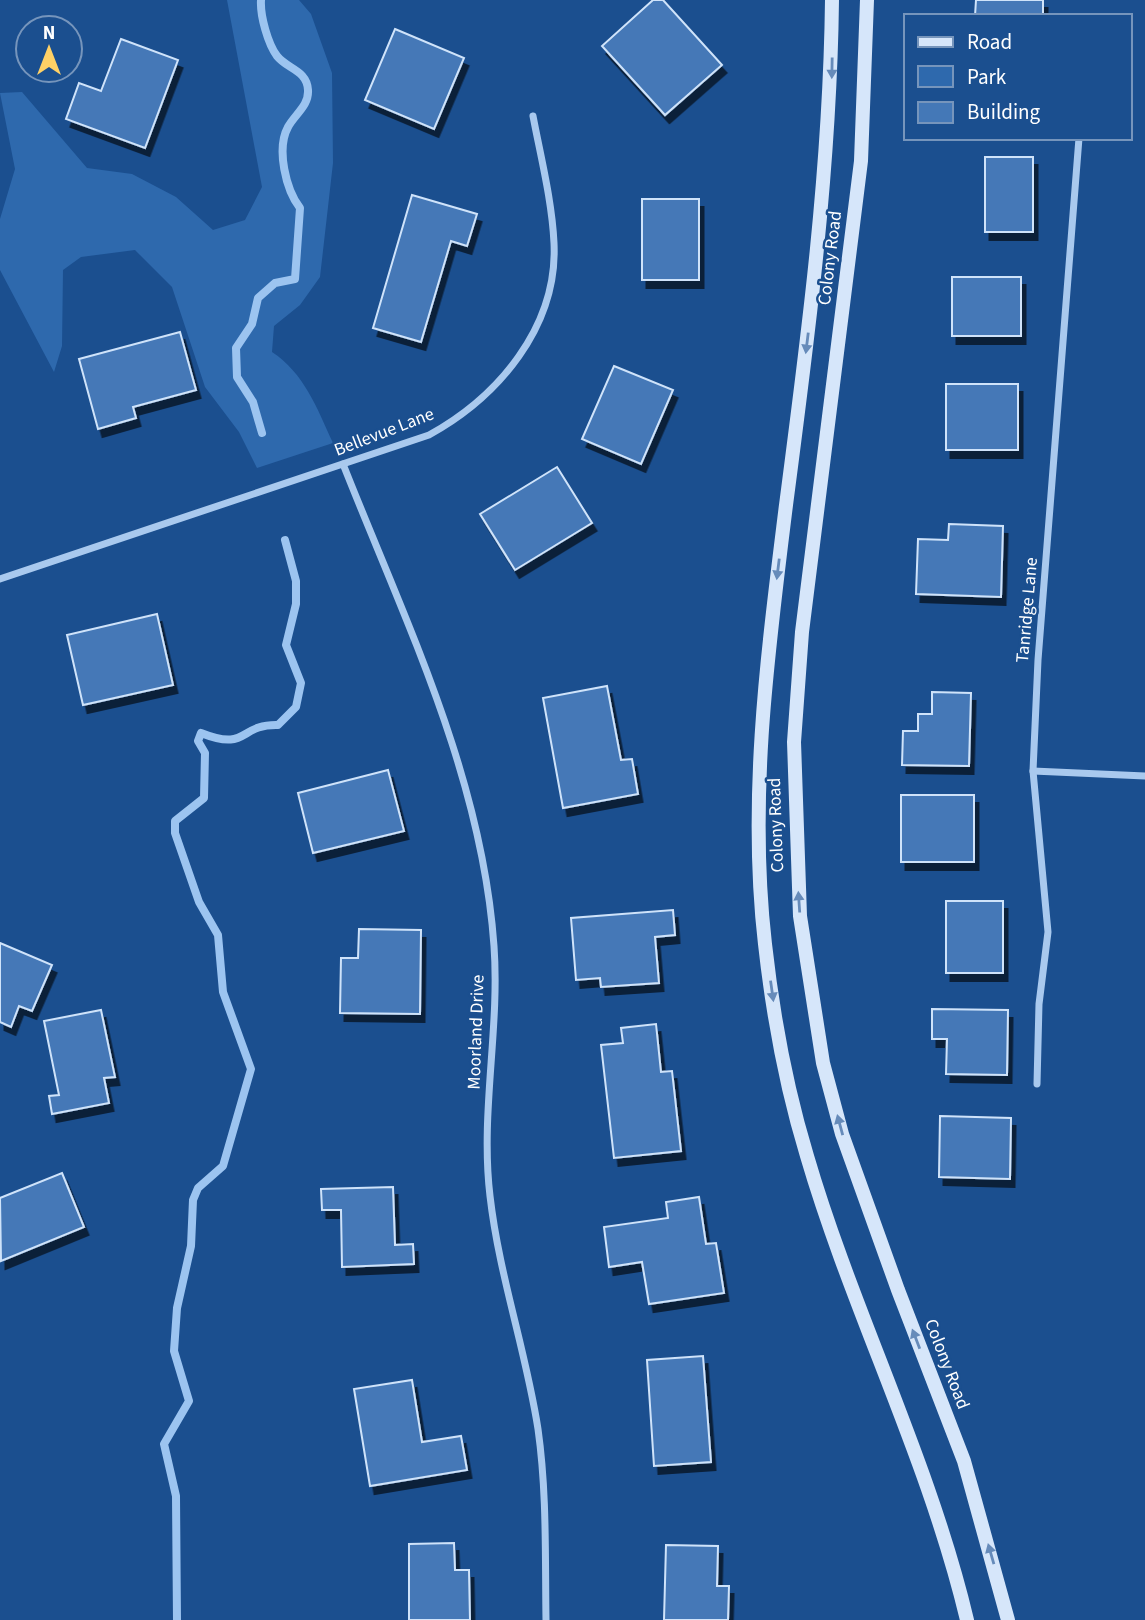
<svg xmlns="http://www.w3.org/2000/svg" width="1145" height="1620" font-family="'Source Sans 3',sans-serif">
<defs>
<filter id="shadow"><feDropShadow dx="4.5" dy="8" stdDeviation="0" flood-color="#0009"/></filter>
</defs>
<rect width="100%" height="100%" fill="#1b4f8f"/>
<!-- green -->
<path fill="#2e69ad" d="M 227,0 L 299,0 L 311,14 L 332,73 L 333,163 L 320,277 L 300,305 L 274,326 L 272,352 C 304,373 317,408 333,443 L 257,468 L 239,432 L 205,387 L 172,287 L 135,250 L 81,257 L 63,270 L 62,346 L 54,372 L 0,270 L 0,219 L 15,169 L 0,93 L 22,92 L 87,168 L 132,174 L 176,197 L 213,230 L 245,220 L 262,187 Z"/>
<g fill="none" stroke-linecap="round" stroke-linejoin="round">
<!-- stream -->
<g stroke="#9cc4f0" stroke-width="8">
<path d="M 261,0 C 260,16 268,44 277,56 C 287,69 307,70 308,90 C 309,106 295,114 288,127 C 276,149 286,190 300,208 L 295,279 L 275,283 L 258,298 L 252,324 L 236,348 L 237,377 L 253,402 L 262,433"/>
<path d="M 177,1620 L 176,1496 L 164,1444 L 189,1401 L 174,1351 L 177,1308 L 191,1246 L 193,1200 L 198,1188 L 223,1166 L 251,1069 L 223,992 L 218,935 L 199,902 L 175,833 L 175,821 L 204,798 L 205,753 L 198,741 L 201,733 C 249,752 238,724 278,725 L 296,707 L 301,683 L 286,645 L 296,604 L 296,581 L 285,540"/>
</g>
</g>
<!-- building -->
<g fill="#4478b7" stroke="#cfe3fa" stroke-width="2" filter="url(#shadow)">
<path d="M 653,0 L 663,0 L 722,65 L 665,115 L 602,46 Z"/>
<path d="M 976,0 L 1043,0 L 1043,16 L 975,16 Z"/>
<path d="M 395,29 L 464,58 L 434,129 L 365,100 Z"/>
<path d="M 121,39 L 178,60 L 145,148 L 66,119 L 79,83 L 101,91 Z"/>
<rect x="985" y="157" width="48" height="75"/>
<path d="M 412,195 L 477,214 L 467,246 L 451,241 L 421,342 L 373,328 Z"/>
<rect x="642" y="199" width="57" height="81"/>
<rect x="952" y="277" width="69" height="59"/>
<path d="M 180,332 L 196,390 L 133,407 L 136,418 L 98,429 L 79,359 Z"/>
<path d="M 614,366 L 673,390 L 641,464 L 582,439 Z"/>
<rect x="946" y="384" width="72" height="66"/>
<path d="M 557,467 L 592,523 L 515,570 L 480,514 Z"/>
<path d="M 949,524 L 1003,526 L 1001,597 L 916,594 L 918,539 L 948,540 Z"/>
<path d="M 157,614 L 173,685 L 83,705 L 67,635 Z"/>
<path d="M 607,686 L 621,760 L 632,759 L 638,794 L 563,808 L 543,698 Z"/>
<path d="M 932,692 L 971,693 L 969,766 L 902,765 L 903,731 L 918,731 L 918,714 L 932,714 Z"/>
<path d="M 388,770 L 404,831 L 313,853 L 298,793 Z"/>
<rect x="901" y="795" width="73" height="67"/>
<rect x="946" y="901" width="57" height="72"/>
<path d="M 673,910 L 675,935 L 655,937 L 659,983 L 601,987 L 600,978 L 576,980 L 571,918 Z"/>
<path d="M 359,929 L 421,930 L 420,1014 L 340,1013 L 341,958 L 358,958 Z"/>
<path d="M 0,943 L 52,965 L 32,1011 L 19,1006 L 11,1027 L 0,1022 Z"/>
<path d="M 932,1009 L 1008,1010 L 1007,1075 L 946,1074 L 947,1039 L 932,1039 Z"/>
<path d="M 101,1010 L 115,1077 L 104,1078 L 109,1103 L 52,1114 L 49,1096 L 59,1095 L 44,1021 Z"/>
<path d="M 656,1024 L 661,1072 L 672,1071 L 681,1151 L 614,1158 L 601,1045 L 623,1043 L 621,1028 Z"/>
<path d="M 940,1116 L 1011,1118 L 1010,1179 L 939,1177 Z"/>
<path d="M 62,1173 L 84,1227 L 1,1261 L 0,1198 Z"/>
<path d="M 393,1187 L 395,1245 L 413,1244 L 414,1264 L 342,1267 L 341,1210 L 322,1210 L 321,1189 Z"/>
<path d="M 699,1197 L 706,1244 L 716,1243 L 724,1293 L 649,1304 L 642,1262 L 609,1267 L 604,1227 L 668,1218 L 666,1202 Z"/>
<path d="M 703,1356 L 711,1462 L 654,1466 L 647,1360 Z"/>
<path d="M 412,1380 L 422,1442 L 461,1436 L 467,1470 L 370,1486 L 354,1389 Z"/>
<path d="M 454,1543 L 455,1570 L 469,1570 L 470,1620 L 409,1620 L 409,1544 Z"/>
<path d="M 666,1545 L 718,1546 L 717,1586 L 729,1586 L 728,1620 L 664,1620 Z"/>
</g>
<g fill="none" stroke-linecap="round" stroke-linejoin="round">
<!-- street -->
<g stroke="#a9c9ee" stroke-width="7">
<path d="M 343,464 C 405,621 482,776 494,946 C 500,1029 480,1113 490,1196 C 499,1275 526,1351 538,1429 C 547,1493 545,1556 546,1620"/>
<path d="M 0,579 L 429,435 C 498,397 558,327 554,243 C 552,201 541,158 533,116"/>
<path d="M 1033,771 L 1145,776"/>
<path d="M 1037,1084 L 1039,1004 L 1048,932 L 1033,771 L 1038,660 L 1079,138"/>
</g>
<!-- secondary -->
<g stroke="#d6e6fa" stroke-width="14">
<path d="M 832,0 C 830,170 808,337 786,505 C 768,651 748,797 765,944 C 773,1016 786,1087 807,1156 C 853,1313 929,1460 967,1620"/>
<path d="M 867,0 L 861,161 L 802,632 L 794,742 L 800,916 L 823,1063 L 842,1134 L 898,1290 L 964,1461 L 1008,1620"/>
</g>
</g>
<!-- one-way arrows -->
<defs><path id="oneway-solid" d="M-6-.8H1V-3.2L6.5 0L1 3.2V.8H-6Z" transform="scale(1.75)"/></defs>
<g fill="#668bba">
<use href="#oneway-solid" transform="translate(832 68) rotate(91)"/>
<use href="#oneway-solid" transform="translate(807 343) rotate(97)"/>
<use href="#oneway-solid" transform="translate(778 569) rotate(97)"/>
<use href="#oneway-solid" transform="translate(799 902) rotate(-94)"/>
<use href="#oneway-solid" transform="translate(772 991) rotate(82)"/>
<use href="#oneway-solid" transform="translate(840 1125) rotate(-105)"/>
<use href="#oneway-solid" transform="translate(916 1339) rotate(-111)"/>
<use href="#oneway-solid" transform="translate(991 1554) rotate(-106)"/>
</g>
<g text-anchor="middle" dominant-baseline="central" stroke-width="5" stroke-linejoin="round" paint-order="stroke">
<!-- street labels -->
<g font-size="18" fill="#fff" stroke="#1b4f8f">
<text transform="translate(830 258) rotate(-83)">Colony Road</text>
<text transform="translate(384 432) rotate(-21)">Bellevue Lane</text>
<text transform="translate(1027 610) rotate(-85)">Tanridge Lane</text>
<text transform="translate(776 825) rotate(-92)">Colony Road</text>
<text transform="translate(476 1032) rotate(-88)">Moorland Drive</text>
<text transform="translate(947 1364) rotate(69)">Colony Road</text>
</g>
</g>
<!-- legend -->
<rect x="904" y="14" width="228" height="126" fill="#1b4f8f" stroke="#7695bc" stroke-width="2"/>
<rect x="918" y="37" width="35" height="10" fill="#d6e6fa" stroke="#7695bc" stroke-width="2"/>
<text x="967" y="49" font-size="21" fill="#ffffff">Road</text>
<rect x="918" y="66" width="35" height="21" fill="#2e69ad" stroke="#7695bc" stroke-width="2"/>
<text x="967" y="84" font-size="21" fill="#ffffff">Park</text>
<rect x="918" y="102" width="35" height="21" fill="#4478b7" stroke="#7695bc" stroke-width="2"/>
<text x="967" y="119" font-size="21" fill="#ffffff">Building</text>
<!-- north arrow -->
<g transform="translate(49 49)"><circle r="33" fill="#1b4f8f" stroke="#7695bc" stroke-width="2"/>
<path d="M0-5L12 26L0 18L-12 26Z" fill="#ffd166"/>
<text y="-10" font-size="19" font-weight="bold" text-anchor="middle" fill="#ffffff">N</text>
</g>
</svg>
